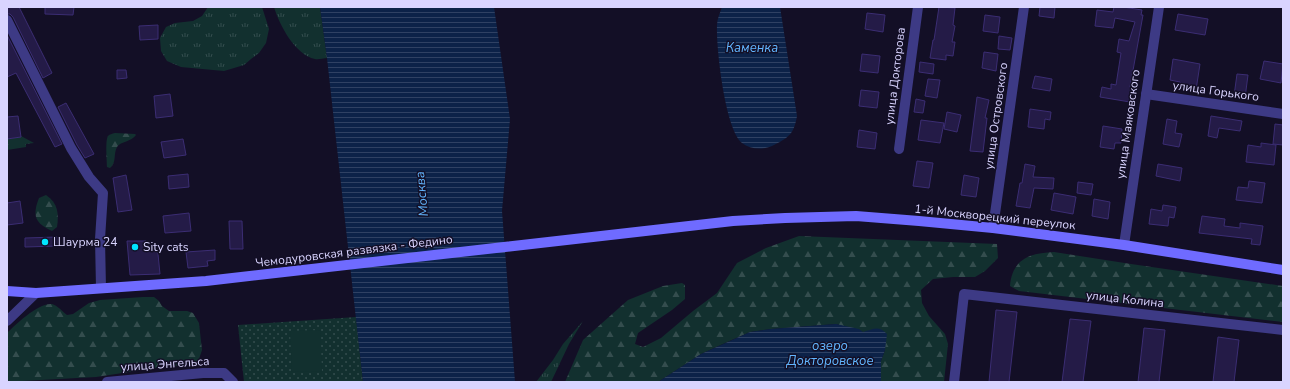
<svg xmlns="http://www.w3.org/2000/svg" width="1290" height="389" font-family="'Nunito Sans',sans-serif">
<defs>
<pattern id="grass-tufts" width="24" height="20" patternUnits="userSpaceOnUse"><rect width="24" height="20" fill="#12302f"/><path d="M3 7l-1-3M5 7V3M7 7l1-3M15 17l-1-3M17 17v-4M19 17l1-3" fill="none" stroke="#344d4e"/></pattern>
<pattern id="forest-firs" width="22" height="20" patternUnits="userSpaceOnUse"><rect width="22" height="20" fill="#12302f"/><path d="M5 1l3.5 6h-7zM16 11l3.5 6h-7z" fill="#344d4e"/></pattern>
<pattern id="park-dots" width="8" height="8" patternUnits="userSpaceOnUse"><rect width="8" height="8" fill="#12302f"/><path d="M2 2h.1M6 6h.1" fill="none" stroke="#344d4e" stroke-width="1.8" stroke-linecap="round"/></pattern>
<pattern id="water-rules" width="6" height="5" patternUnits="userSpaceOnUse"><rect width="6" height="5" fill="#0c2248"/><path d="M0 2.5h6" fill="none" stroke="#2f4163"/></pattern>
</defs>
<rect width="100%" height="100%" fill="#130f26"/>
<!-- grass -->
<g fill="url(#grass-tufts)">
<path d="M 208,7 L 262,7 L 269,29 L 266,43 L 259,53 L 251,59 L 244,65 L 224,71 L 181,67 L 167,61 L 161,51 L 160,38 L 166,27 L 175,23 L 193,21 L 202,16 Z"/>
<path d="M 274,7 L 320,7 L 327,58 C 323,58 318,60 315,59 C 295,55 279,24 274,7 Z"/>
<path d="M 21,136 L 34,143 L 26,144 L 26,147 L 7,150 L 7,139 L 21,137 Z"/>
<path d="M 583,321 L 569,344 L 551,382 L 536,382 L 553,360 L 563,344 Z"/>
</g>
<!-- forest -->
<g fill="url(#forest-firs)">
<path d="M 115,133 L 135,134 L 136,135 C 131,142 121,141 117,147 C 113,154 117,162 110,168 L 107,167 C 107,161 105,141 108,136 C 110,134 112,134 115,133 Z"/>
<path d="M 46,195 C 58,203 59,214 57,227 L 52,231 C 35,223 32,216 39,198 Z"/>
<path d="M 799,236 L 997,244 L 998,258 L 985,271 L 975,277 L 953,277 L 933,279 L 921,290 L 922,303 L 929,316 L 945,334 L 948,344 L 944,382 L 881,382 L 881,361 L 885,350 L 863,332 L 836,324 L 771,329 L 750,332 L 725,343 L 701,354 L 658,382 L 565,382 L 583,340 L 628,300 L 663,286 L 682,283 L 685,285 L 685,299 L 672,310 L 638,333 L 635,344 L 643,347 L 661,338 L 693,311 L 717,293 L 737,263 L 766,248 Z"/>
<path d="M 1054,252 L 1131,264 L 1283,286 L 1283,322 L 1019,291 L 1010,286 C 1012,259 1030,253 1054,252 Z"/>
<path d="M 143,297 L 154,297 L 159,301 L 162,306 L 169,311 L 187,311 L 193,313 L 199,323 L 202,350 L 199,359 L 196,363 L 191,365 L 162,367 L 96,377 L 22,381 L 7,381 L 7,333 C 15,325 39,302 52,304 C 57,305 63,312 67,315 L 73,314 L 89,303 L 100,300 Z"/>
</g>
<!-- park -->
<path fill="url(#park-dots)" d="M 356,317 L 363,382 L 244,382 L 238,325 Z"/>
<!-- pitch -->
<path fill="#12302f" d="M 320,330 L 322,371 L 292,372 L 290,331 Z"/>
<!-- water -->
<g fill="url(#water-rules)">
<path d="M 320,7 L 494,7 L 510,119 L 502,211 L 515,382 L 363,382 L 327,58 Z"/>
<path d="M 722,7 L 780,7 L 797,116 C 794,133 790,137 774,145 C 765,150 751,150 742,143 C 725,129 716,47 717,25 C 717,19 720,13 722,7 Z"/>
<path d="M 836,324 L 859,329 L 863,332 C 873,329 879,325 887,334 L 885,350 L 881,361 L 881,382 L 658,382 L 701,354 L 750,332 L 771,329 Z"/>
</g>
<!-- building -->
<g fill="#241b47" stroke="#3b2d73">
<path d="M 7,7 L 19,7 L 52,73 L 43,78 L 13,17 L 10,14 L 7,14 Z"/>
<path d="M 45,7 L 74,7 L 73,15 L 45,14 Z"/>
<path d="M 939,7 L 955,8 L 953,25 L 955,26 L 952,42 L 955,42 L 953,56 L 946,55 L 946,60 L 930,58 L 933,40 L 934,40 Z"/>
<path d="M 1040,7 L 1055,7 L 1054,18 L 1039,16 Z"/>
<path d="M 1114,7 L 1123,7 L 1142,10 L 1141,15 L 1143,15 L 1130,87 L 1133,88 L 1130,102 L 1100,97 L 1102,87 L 1111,89 L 1111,84 L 1116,85 L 1121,53 L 1117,52 L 1119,39 L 1129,41 L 1135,22 L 1115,18 L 1113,28 L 1095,26 L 1097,10 L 1113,12 Z"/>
<path d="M 867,13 L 885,15 L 883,32 L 865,29 Z"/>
<path d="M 1178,14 L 1208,19 L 1205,35 L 1175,30 Z"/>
<path d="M 985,15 L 1000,17 L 998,33 L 983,31 Z"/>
<path d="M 158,25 L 158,39 L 140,40 L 139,26 Z"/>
<path d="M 7,35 L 62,144 L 55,147 L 16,73 L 7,77 Z"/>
<path d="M 999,36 L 1012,38 L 1010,50 L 998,49 Z"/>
<path d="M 984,52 L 998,54 L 996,71 L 982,68 Z"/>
<path d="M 862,54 L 880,56 L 878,73 L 860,71 Z"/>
<path d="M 1173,59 L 1200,64 L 1196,90 L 1180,87 L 1180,82 L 1170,80 Z"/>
<path d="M 1264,61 L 1283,64 L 1281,83 L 1260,79 Z"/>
<path d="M 920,62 L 934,64 L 933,74 L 919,72 Z"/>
<path d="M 117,70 L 126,70 L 127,78 L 117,79 Z"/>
<path d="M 1237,74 L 1248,75 L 1245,98 L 1234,96 Z"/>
<path d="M 1035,76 L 1052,79 L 1050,91 L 1032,88 Z"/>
<path d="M 928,79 L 940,80 L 937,98 L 925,96 Z"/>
<path d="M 861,90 L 879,92 L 877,108 L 859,106 Z"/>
<path d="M 170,94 L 173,116 L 156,118 L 154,96 Z"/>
<path d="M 977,97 L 989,100 L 985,118 L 987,118 L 983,152 L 970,151 Z"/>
<path d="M 916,99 L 925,101 L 923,113 L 914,112 Z"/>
<path d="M 66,103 L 94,154 L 85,158 L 77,145 L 58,107 Z"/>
<path d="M 1030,109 L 1051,112 L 1050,120 L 1045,119 L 1044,129 L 1028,127 Z"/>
<path d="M 947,112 L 961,115 L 957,132 L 944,129 Z"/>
<path d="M 18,116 L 21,137 L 7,139 L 7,117 Z"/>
<path d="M 1211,116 L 1242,121 L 1240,131 L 1219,128 L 1217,138 L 1208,136 Z"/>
<path d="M 1167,119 L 1177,121 L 1175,133 L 1182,134 L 1179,147 L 1163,144 Z"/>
<path d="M 921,120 L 944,123 L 940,143 L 918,140 Z"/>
<path d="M 1275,124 L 1283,125 L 1283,145 L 1273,144 Z"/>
<path d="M 1103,126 L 1122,129 L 1121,143 L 1115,143 L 1114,149 L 1100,147 Z"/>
<path d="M 859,130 L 877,133 L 875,149 L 857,147 Z"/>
<path d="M 183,139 L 186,155 L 164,158 L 161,142 Z"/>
<path d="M 1261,143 L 1276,145 L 1274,165 L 1246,162 L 1248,145 L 1261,147 Z"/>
<path d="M 917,161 L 933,163 L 929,188 L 913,186 Z"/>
<path d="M 1025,164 L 1035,166 L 1033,177 L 1054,178 L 1053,189 L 1034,188 L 1030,208 L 1016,206 L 1020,183 L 1022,183 Z"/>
<path d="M 1158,164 L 1182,168 L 1180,181 L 1156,176 Z"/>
<path d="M 188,174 L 189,187 L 169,189 L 168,176 Z"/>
<path d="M 126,175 L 132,210 L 118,212 L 113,178 Z"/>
<path d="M 964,175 L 979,178 L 976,197 L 961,195 Z"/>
<path d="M 1249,181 L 1265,183 L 1262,203 L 1236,200 L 1238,187 L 1248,188 Z"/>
<path d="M 1078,182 L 1093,184 L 1091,195 L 1077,193 Z"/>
<path d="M 1054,193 L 1076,197 L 1073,214 L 1051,210 Z"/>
<path d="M 1094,199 L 1110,202 L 1108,219 L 1092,216 Z"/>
<path d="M 20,201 L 23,223 L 7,225 L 7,203 Z"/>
<path d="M 1163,205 L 1176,207 L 1174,218 L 1169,217 L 1168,226 L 1149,224 L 1151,209 L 1162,211 Z"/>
<path d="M 189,213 L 191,231 L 165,233 L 163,216 Z"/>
<path d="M 1202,216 L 1225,219 L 1224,226 L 1240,228 L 1240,223 L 1263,226 L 1260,245 L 1251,244 L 1252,239 L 1199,233 Z"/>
<path d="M 229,221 L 242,221 L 243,249 L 230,249 Z"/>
<path d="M 57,237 L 58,246 L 25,247 L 25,238 Z"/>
<path d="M 127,241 L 146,241 L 154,248 L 158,254 L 160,274 L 130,275 Z"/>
<path d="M 215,250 L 215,260 L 207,261 L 208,266 L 188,268 L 186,252 Z"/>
<path d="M 996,310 L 1017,312 L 1009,382 L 989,382 Z"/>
<path d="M 1070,319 L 1091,321 L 1083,382 L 1062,382 Z"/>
<path d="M 1144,328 L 1165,330 L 1159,382 L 1138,382 Z"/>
<path d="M 1218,337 L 1239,340 L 1234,382 L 1213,382 Z"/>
</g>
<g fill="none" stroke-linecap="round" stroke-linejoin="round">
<!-- street -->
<g stroke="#3d3a85" stroke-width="10">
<path d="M 7,20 L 71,148 L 89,177 L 103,193 L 100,239 L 101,288"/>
<path d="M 1146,94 L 1283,114"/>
<path d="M 899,149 L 918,7"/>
<path d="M 993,228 L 1024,7"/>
<path d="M 1124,245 L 1159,7"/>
<path d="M 7,321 L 36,293"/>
<path d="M 107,382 L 203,373 L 224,373 L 233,382"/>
<path d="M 954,382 L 964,294 L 1283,330"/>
</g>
<!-- secondary -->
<path stroke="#6f6bff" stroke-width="10" d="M 7,291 L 36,293 L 206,281 L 733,221 L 785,218 L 856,216 L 919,221 L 993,228 L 1124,245 L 1283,270"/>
</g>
<!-- markers -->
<g fill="#00e5ff" stroke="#130f26" stroke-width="1.5">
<circle cx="45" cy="242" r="4"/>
<circle cx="135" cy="247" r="4"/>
</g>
<g text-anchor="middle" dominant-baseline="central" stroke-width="3" stroke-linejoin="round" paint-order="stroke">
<!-- street labels -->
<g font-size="12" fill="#d9d4ff" stroke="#130f26">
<text transform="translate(895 76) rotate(-83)">улица Докторова</text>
<text transform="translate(1216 91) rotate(8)">улица Горького</text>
<text transform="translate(996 116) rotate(-82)">улица Островского</text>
<text transform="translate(1128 124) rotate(-82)">улица Маяковского</text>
<text transform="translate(995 217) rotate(6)">1-й Москворецкий переулок</text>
<text transform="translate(354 251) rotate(-7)">Чемодуровская развязка - Федино</text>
<text transform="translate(1125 299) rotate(6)">улица Колина</text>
<text transform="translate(165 364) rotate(-4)">улица Энгельса</text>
</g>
<!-- poi labels -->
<g font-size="12" fill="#d9d4ff" stroke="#130f26" text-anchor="start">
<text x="53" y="242">Шаурма 24</text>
<text x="143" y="247">Sity cats</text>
</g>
<!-- water labels -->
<g font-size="13" font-style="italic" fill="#62b6ff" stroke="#130f26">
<text x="752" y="48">Каменка</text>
<text transform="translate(422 194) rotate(-95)">Москва</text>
<text x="830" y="346">озеро<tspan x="830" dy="15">Докторовское</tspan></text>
</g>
</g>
<!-- border -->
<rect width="1290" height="389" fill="none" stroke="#d9d4ff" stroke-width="16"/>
</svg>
